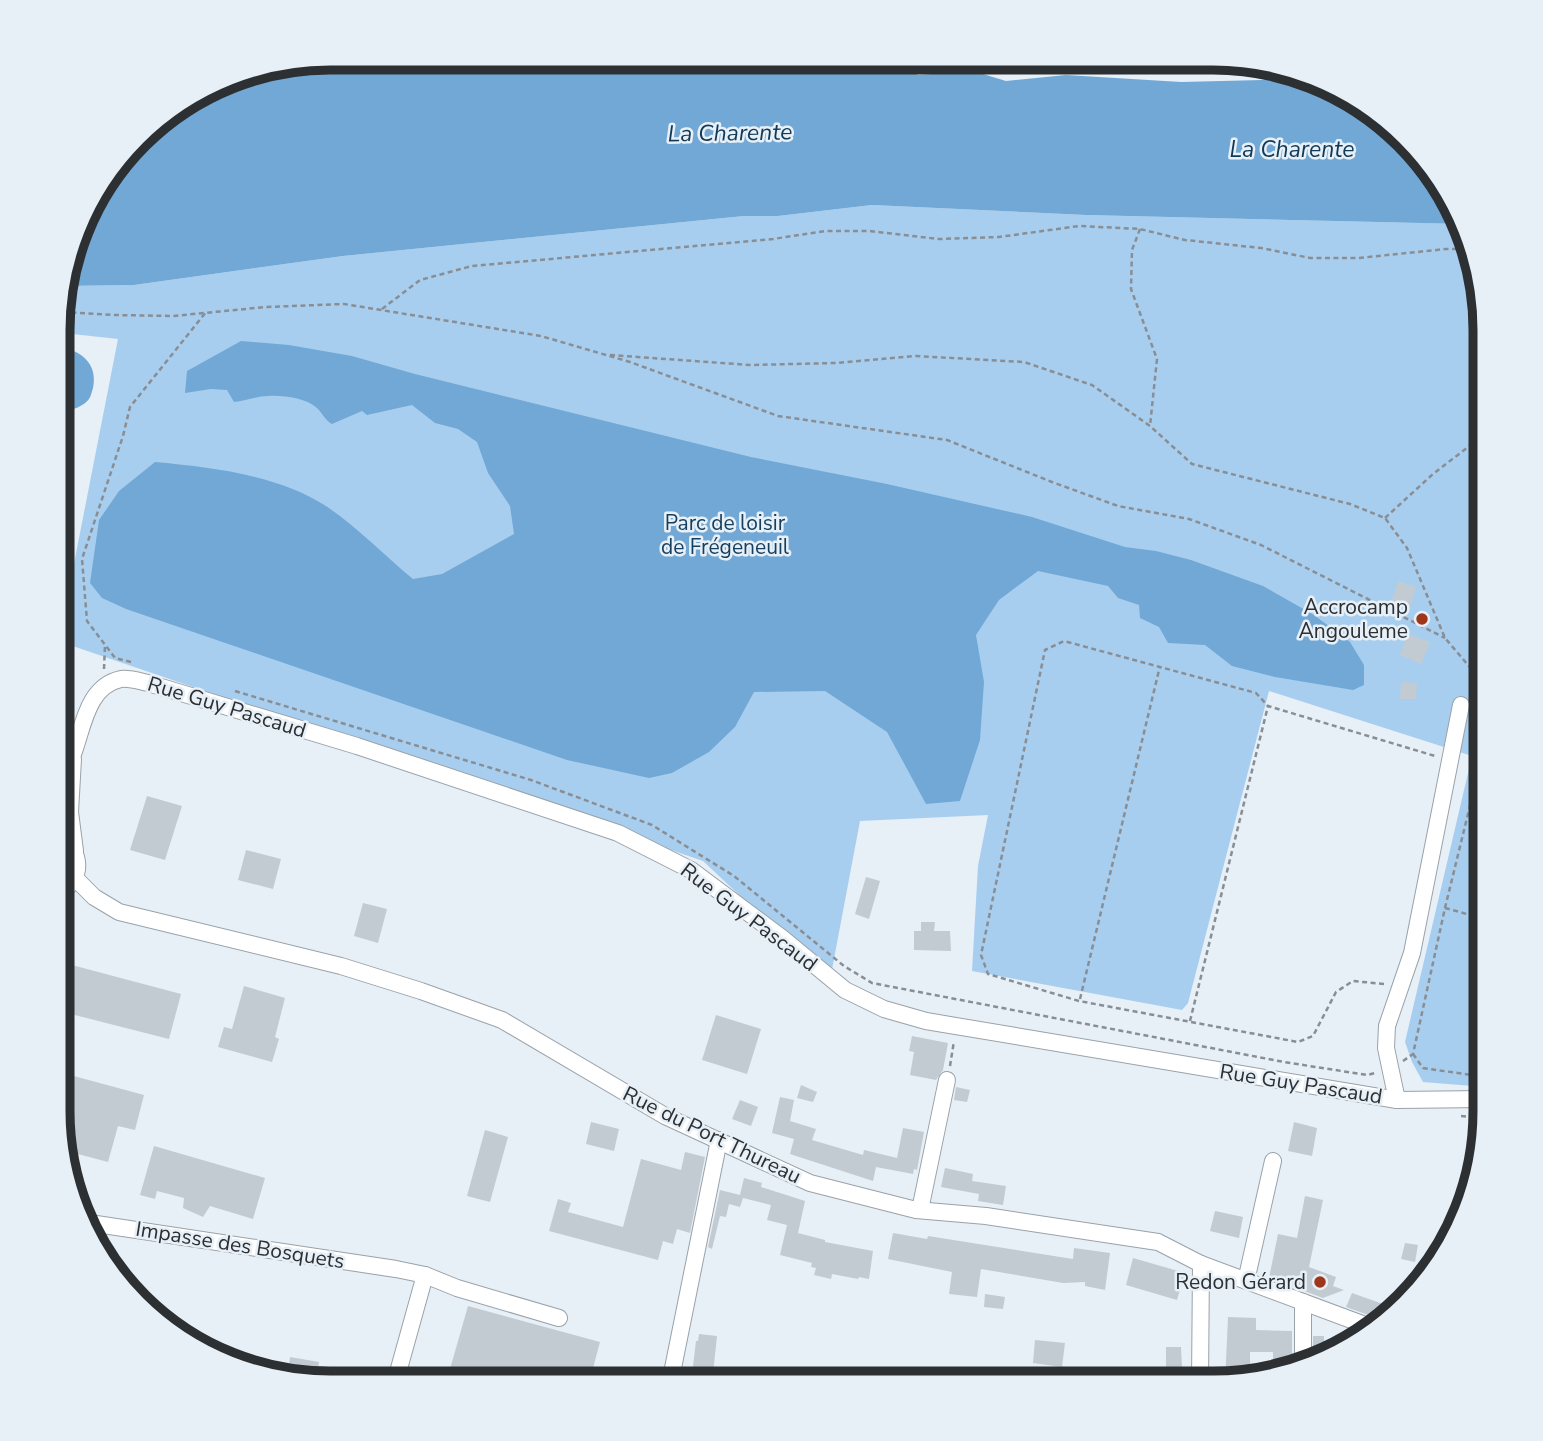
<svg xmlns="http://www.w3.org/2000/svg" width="1543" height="1441" font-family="'Nunito Sans',sans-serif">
<rect width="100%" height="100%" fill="#e7eff7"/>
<!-- green -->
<path fill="#a8ceef" d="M 872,205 L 1086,215 L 1463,224 L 1485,312 L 1485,1087 L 1423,1082 L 1412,1062 L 1405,1042 L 1472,756 L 1269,691 L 1188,1003 L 1182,1010 L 972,971 L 978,866 L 988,815 L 860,821 L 830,980 L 703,861 L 61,642 L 61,630 L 118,339 L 63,333 L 63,286 L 134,285 L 343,256 L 744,216 L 778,216 Z"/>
<!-- water -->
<g fill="#72a8d5">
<path d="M 674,62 L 772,71 L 868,74 C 885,62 902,59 918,75 L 973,71 L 1006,81 L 1066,75 L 1181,82 L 1297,79 L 1334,86 L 1418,151 L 1463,224 L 1086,215 L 872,205 L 778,216 L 744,216 L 343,256 L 134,285 L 63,286 L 63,277 L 94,194 L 151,125 L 232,78 L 390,70 L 504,73 Z"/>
<path d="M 241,341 L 289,345 L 352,356 L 415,374 L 751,457 L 887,484 L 1032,517 L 1125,547 L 1156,551 L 1191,560 L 1263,586 L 1314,615 L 1350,642 L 1364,665 L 1364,685 L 1353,690 L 1275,677 L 1232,666 L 1205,645 L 1168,643 L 1159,627 L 1140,618 L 1139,605 L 1118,598 L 1108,586 L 1038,571 L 999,600 L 976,635 L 984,682 L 980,740 L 960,801 L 926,804 L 887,732 L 825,691 L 754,692 L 735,727 L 709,752 L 672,773 L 649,778 L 567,760 L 126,609 L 102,598 L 90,583 L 99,520 L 119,491 L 155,462 C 210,467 279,475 326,506 C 357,527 384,555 413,579 L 442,574 L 514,534 L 510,506 L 488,473 L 477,442 L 458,429 L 435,423 L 412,405 L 367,415 L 362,411 L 332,424 C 325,420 323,414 317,408 C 306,398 283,395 268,396 C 257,396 246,401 234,402 L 227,390 L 211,389 L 185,393 L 187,371 Z"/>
<path d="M 63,348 C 83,351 98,366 93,388 C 92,391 91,396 89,399 C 83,407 73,409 64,412 Z"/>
</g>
<!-- building -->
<g fill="#c2cbd2">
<path d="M 1398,581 L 1416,587 L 1410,607 L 1392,601 Z"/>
<path d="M 1408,634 L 1430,642 L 1421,664 L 1400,655 Z"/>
<path d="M 1401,682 L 1417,683 L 1416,699 L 1400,699 Z"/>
<path d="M 147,796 L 182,806 L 165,860 L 130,850 Z"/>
<path d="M 246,850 L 281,859 L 273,889 L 238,880 Z"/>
<path d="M 866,877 L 880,881 L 869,919 L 855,914 Z"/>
<path d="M 363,903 L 387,909 L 378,943 L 354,936 Z"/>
<path d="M 921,922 L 935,922 L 934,931 L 950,931 L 951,951 L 914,950 L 914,931 L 921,931 Z"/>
<path d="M 68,964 L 181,994 L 169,1039 L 59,1011 L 59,999 Z"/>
<path d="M 244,986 L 285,998 L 275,1037 L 279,1039 L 272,1062 L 218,1047 L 224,1027 L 232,1029 Z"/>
<path d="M 716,1015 L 761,1029 L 747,1074 L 702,1060 Z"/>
<path d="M 912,1036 L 948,1043 L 943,1070 L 936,1080 L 910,1075 L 914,1052 L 909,1051 Z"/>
<path d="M 59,1072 L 144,1095 L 135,1130 L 118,1126 L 108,1162 L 63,1150 L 58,1128 Z"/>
<path d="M 801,1085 L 817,1092 L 813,1102 L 797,1098 Z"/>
<path d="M 956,1087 L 970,1090 L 967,1102 L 954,1100 Z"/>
<path d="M 780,1097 L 794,1100 L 790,1121 L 816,1129 L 812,1140 L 863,1155 L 864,1150 L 897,1158 L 903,1128 L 924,1132 L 917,1170 L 914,1169 L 913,1174 L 876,1167 L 873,1181 L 790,1154 L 794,1139 L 772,1133 Z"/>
<path d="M 740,1100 L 758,1107 L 751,1126 L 732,1119 Z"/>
<path d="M 591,1122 L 619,1129 L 614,1151 L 586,1144 Z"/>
<path d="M 1294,1122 L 1317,1128 L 1312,1156 L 1288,1151 Z"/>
<path d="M 485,1130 L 508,1137 L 490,1202 L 467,1196 Z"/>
<path d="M 154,1146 L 265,1178 L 253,1219 L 210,1206 L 203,1217 L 183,1208 L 184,1198 L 157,1191 L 155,1199 L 140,1195 Z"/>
<path d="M 685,1152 L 705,1157 L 690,1233 L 677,1229 L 673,1244 L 663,1241 L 658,1260 L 549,1231 L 558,1199 L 571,1203 L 568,1212 L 623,1227 L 641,1159 L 681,1170 Z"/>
<path d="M 945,1168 L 973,1174 L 972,1181 L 1006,1186 L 1003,1205 L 978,1201 L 979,1194 L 941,1187 Z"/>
<path d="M 744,1178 L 762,1183 L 761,1187 L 805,1201 L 798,1233 L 825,1240 L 825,1242 L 873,1251 L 869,1279 L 859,1277 L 858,1279 L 832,1274 L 831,1279 L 814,1275 L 816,1268 L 811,1267 L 812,1263 L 780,1255 L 787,1225 L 767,1220 L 771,1205 L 743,1198 L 740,1207 L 729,1204 L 726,1217 L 720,1216 L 712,1249 L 708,1247 L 720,1190 L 740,1195 Z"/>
<path d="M 1305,1196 L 1323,1200 L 1309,1267 L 1336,1277 L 1333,1286 L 1344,1290 L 1323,1298 L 1269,1278 L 1278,1234 L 1297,1238 Z"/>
<path d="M 1215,1211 L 1243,1217 L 1239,1238 L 1210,1231 Z"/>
<path d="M 893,1233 L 927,1239 L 928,1236 L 1073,1259 L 1074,1248 L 1110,1253 L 1105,1290 L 1085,1286 L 1085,1282 L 1063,1283 L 981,1269 L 977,1297 L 949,1294 L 952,1272 L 888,1259 Z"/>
<path d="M 1405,1243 L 1418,1245 L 1415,1262 L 1401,1259 Z"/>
<path d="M 1133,1258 L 1185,1273 L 1177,1300 L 1126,1285 Z"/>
<path d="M 1352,1293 L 1397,1309 L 1384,1321 L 1374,1317 L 1346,1307 Z"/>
<path d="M 985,1294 L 1005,1297 L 1003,1309 L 984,1307 Z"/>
<path d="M 468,1306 L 600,1342 L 589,1383 L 446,1383 Z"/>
<path d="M 1228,1317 L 1256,1318 L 1256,1330 L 1292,1331 L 1292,1362 L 1273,1362 L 1273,1352 L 1250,1352 L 1250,1378 L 1225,1383 Z"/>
<path d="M 699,1334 L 717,1336 L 712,1383 L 691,1383 L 696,1341 L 698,1341 Z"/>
<path d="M 1313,1336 L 1324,1336 L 1324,1345 L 1344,1346 L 1320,1360 L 1313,1360 Z"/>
<path d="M 1035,1340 L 1065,1343 L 1062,1367 L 1033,1363 Z"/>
<path d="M 1166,1347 L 1181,1347 L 1182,1367 L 1166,1368 Z"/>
<path d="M 290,1357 L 319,1362 L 316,1380 L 288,1373 Z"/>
<path d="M 865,1369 L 885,1369 L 884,1383 L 864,1383 Z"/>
</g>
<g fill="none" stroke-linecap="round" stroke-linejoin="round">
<defs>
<g id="minor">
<path d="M 73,759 L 70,812 L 75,851"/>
<path d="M 60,778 C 64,770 69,762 73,754 C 83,728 87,686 121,679 C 130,678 139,681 148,683 L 357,746 L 618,833 L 691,870 L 782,938 L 845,990 L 884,1009 L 926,1021 L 1397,1100 L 1485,1099"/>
<path d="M 75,878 L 94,897 L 119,912 L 341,966 L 421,991 L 502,1020 L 665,1116 L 810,1183 L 916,1210 L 986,1216 L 1158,1242 L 1201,1264 L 1373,1328"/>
<path d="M 60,892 C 84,880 82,850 60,838"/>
<path d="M 1397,1100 L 1386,1048 L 1387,1026 L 1412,953 L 1461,705"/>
<path d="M 920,1210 L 947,1080"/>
<path d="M 83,1222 L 396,1269 L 425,1275 L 457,1288 L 559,1318"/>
<path d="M 1246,1281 L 1273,1161"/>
<path d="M 1303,1302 L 1303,1366"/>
<path d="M 395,1383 L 425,1275"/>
<path d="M 670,1383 L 719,1140"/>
<path d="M 1200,1383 L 1201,1264"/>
</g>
</defs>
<!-- minor casing -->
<use href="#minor" stroke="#9aa2a9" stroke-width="18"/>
<!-- path -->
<g stroke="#898e94" stroke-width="2.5" stroke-dasharray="5 3.5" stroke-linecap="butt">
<path d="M 993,58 L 1266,68"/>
<path d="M 248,71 L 449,59 L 501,58"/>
<path d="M 1140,229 L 1132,250 L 1131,289 L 1157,359 L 1150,426"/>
<path d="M 382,309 L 420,280 L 472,266 L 773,239 L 825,231 L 869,231 L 939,239 L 999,237 L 1079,226 L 1140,229 L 1185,240 L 1261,248 L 1310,258 L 1359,258 L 1446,249 L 1470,249"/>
<path d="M 63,312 L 114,315 L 173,316 L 266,307 L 344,304 L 541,336 L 630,362 L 778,416 L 947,440 L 1052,482 L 1118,506 L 1189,519 L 1261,545 L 1445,638"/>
<path d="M 610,355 L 750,365 L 835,363 L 916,356 L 1024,362 L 1092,385 L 1150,426 L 1192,464 L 1350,504 L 1385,518 L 1407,548 L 1445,638 L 1474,672"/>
<path d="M 1385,518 L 1433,474 L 1485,434"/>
<path d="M 131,662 L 115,658 L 87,621 L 82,559 L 123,436 L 130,407 L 206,312"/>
<path d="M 104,669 L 105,645"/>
<path d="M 235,691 L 531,780 L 652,825 L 734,876 L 844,966 L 872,983 L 1284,1062 L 1367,1075 L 1375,1073"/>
<path d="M 1445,908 L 1485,919"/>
<path d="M 1384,984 L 1353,981 L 1336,992 L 1313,1036 L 1298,1042 L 1079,1001 L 988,974 L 981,955 L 1045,650 L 1064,641 L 1256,693 L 1268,706 L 1435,756"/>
<path d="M 1080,999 L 1160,666"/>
<path d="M 1190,1021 L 1268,706"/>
<path d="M 1413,1054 L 1423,1068 L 1485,1077"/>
<path d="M 1403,1061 L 1413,1054 L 1445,908 L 1485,744"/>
<path d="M 950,1066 L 954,1041"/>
<path d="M 1461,1116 L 1484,1118"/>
</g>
<!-- minor -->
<use href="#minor" stroke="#fff" stroke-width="16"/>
</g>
<!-- markers -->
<g fill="#9e361c" stroke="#e7eff7" stroke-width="2.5">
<circle cx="1422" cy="619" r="7"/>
<circle cx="1320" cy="1282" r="7"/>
</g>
<g text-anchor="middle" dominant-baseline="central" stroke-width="5" stroke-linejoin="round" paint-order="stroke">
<!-- park labels -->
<g font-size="21" fill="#153f5e" stroke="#e7eff7">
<text x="725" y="523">Parc de loisir<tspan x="725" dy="24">de Frégeneuil</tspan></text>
</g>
<!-- poi labels -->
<g font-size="21" fill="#2d3033" stroke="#e7eff7" text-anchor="end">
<text x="1408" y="607">Accrocamp<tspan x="1408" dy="24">Angouleme</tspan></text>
<text x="1306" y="1282">Redon Gérard</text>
</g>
<!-- street labels -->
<g font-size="21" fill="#2d3033" stroke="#e7eff7">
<text transform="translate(227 707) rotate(17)">Rue Guy Pascaud</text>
<text transform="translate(749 917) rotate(37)">Rue Guy Pascaud</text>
<text transform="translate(1301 1084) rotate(9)">Rue Guy Pascaud</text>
<text transform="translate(712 1135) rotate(26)">Rue du Port Thureau</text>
<text transform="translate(240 1245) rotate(9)">Impasse des Bosquets</text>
</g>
<!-- water labels -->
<g font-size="23" font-style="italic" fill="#103a58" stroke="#e7eff7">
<text transform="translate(730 133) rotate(-1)">La Charente</text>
<text x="1292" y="149">La Charente</text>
</g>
</g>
<!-- crop -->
<path d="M0 0H1543V1441H0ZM330 70H1213A260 260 0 0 1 1473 330V1111A260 260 0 0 1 1213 1371H330A260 260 0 0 1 70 1111V330A260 260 0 0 1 330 70Z" fill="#e7eff7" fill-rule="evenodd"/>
<path fill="none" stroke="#2d3033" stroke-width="9" d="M330 70H1213A260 260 0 0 1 1473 330V1111A260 260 0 0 1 1213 1371H330A260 260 0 0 1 70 1111V330A260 260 0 0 1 330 70Z"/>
</svg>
